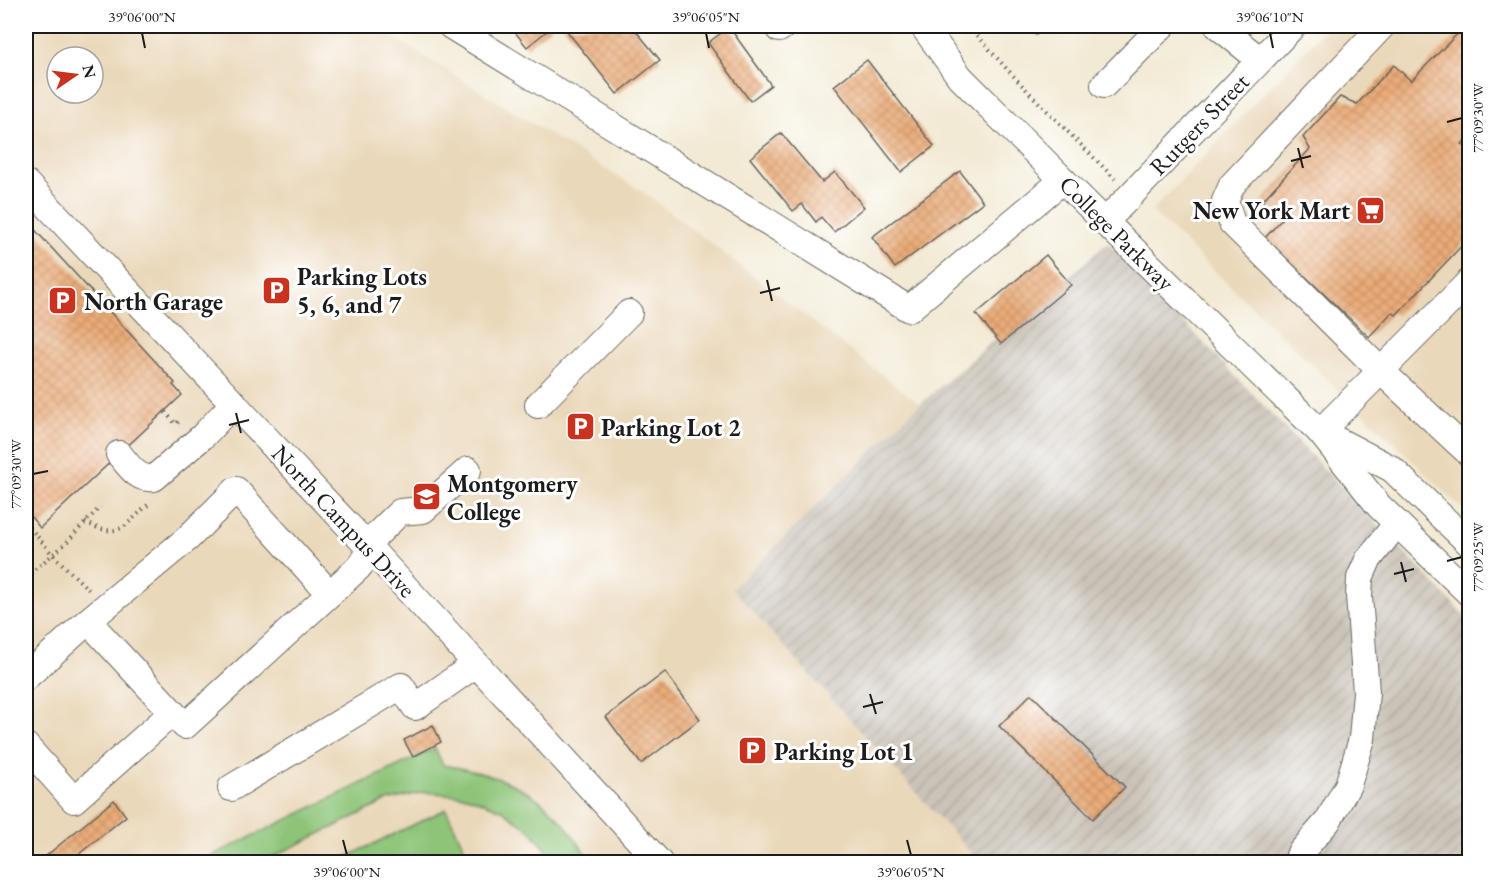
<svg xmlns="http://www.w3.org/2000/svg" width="1495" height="888" font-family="'EB Garamond',serif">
<defs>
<pattern id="industrial-furrows" width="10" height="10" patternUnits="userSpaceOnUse" patternTransform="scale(1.5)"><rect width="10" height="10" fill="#cac3b8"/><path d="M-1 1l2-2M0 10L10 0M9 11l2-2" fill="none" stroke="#ada79e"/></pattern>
<pattern id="building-cross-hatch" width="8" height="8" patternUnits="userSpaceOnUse" patternTransform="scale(1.5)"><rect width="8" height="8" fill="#eaac79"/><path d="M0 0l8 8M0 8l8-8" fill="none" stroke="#c89368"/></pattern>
</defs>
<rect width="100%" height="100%" fill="#fff"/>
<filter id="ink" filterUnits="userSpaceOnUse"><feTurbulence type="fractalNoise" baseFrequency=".0167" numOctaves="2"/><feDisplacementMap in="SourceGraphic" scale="12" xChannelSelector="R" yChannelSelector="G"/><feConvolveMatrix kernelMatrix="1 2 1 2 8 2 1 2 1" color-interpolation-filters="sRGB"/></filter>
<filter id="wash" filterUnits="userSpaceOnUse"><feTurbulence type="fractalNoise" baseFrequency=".008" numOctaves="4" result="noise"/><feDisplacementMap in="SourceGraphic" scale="24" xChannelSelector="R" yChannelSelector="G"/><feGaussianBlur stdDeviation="1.35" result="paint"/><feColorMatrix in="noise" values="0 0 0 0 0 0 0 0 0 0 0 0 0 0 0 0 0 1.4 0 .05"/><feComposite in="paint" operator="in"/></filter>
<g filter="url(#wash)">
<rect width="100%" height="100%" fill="#f2ead4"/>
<!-- built -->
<g fill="#ead8ba" fill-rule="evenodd">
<path d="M 26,26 L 375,26 L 649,196 L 920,404 L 732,589 L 979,862 L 26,862 ZM 57,57 L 93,57 L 93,93 L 57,93 Z"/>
<path d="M 1328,26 L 1469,26 L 1469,515 L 1152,211 Z"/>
</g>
<!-- industrial -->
<path fill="url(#industrial-furrows)" d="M 1108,243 L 1469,620 L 1469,862 L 979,862 L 732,589 L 920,404 Z"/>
<!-- pitch -->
<g fill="#8dc478" stroke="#54704a" stroke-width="1.5">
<path d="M 435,748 L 443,765 C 516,777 553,797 590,862 L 554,862 L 549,853 L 530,830 L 502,810 L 467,796 L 424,792 L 387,801 L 262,862 L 199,862 Z"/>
<path d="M 446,809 L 471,862 L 336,862 Z"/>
</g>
<g id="blocks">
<!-- building -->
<g fill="url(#building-cross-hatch)">
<path d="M 510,26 L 553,26 L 527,47 Z"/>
<path d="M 563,26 L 632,26 L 660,60 L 617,94 Z"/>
<path d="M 1027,26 L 1045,26 L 1036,35 Z"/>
<path d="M 1465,26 L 1470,26 L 1470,136 L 1462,144 L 1470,151 L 1470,237 L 1396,315 L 1392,312 L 1369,337 L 1265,238 L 1282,219 L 1262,201 L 1310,149 L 1303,137 L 1340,97 L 1357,104 L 1394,65 L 1411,81 Z"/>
<path d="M 729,27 L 771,85 L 750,101 L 708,43 Z"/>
<path d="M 867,60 L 934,146 L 901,172 L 834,86 Z"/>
<path d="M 781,133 L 822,182 L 835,172 L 864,207 L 834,232 L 821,217 L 816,222 L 802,204 L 793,211 L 750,158 Z"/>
<path d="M 960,171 L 983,202 L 895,268 L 872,237 Z"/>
<path d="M 26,220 L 175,383 L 173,385 L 182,395 L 40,528 L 26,511 Z"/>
<path d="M 1046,255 L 1071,285 L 1001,344 L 976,314 Z"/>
<path d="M 665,672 L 700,719 L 641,764 L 606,717 Z"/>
<path d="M 1031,694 L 1125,787 L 1093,819 L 999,726 Z"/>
<path d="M 433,725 L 441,742 L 413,757 L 404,740 Z"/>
<path d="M 114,800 L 126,816 L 69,862 L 52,862 L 46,856 Z"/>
</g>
</g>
</g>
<g filter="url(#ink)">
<use href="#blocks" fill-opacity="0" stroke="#67645c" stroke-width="1.5"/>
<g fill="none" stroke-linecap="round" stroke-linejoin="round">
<defs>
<g id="minor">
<path d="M 451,26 L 909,309 L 1063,180"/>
<path d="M 923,26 L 960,77 L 1105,222 L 1320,432 L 1379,506 L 1470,594"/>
<path d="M 1218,26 L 1260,60"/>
<path d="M 1382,26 L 1232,185 L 1225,201 L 1232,223 L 1381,371 L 1470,454"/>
<path d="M 779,29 L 783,26"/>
<path d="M 1104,85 L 1162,26"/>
<path d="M 26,183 L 362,540 L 659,862"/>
<path d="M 1105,222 L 1293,26"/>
<path d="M 538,405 L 629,313"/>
<path d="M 1320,432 L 1470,281"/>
<path d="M 1329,436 L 1392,469 L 1470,544"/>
<path d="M 119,454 C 130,467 137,480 154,478 L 203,436 L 234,403"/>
<path d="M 366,545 L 400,512 L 423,510 L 468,470"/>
<path d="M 329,593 L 236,490 L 188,538 L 88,621 L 185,726 L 358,568 L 372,551"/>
<path d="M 26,677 L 88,621"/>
<path d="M 26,746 L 74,800 L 172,713"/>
<path d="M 231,788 L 401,686 L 415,707 L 476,664"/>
<path d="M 1297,862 L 1300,853 L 1328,821 L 1348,785 L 1362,739 L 1366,692 L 1359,596 L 1360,578 L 1368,560 L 1397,523"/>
</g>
</defs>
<!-- minor casing -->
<use href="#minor" stroke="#67645c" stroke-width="28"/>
<!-- path -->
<g stroke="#67645c" stroke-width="4" stroke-dasharray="1.5 4.5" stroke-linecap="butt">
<path d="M 970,26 C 1014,81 1066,129 1115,179"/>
<path d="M 165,412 L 176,424 L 179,421"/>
<path d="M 85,522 C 99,529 110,534 124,527 L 151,502"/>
<path d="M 26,523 L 52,554 L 89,590"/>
<path d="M 26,577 L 65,544 L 100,507"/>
</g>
<!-- minor -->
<use href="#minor" stroke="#fff" stroke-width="26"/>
</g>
</g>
<!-- ticks -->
<path fill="none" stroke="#1c1c1c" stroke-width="2" d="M 142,33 L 145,48M 706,33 L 709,48M 1270,33 L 1273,48M 1447,122 L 1462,118M 1298,148 L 1303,168M 1291,161 L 1311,156M 767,280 L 772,301M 760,293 L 780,288M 236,413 L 241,433M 229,425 L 249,420M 33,474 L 48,471M 1447,561 L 1462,557M 1401,562 L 1406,582M 1394,574 L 1414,569M 870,694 L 876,714M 863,707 L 883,702M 343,840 L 347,855M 907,840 L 911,855"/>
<!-- icons -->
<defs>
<symbol id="supermarket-square" viewBox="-11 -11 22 22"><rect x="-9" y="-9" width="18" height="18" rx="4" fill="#c8321e" stroke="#fff"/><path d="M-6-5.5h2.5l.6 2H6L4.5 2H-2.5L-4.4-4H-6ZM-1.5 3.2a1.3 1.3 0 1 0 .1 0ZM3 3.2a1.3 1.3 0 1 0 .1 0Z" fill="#fff"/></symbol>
<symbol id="parking-square" viewBox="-11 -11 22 22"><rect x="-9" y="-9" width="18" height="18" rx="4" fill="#c8321e" stroke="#fff"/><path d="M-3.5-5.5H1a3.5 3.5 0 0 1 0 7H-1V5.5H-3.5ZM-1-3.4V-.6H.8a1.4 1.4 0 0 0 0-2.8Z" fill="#fff"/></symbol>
<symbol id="university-square" viewBox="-11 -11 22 22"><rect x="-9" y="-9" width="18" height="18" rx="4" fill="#c8321e" stroke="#fff"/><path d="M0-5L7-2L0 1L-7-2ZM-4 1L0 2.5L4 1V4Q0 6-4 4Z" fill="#fff"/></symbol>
</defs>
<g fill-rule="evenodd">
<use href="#supermarket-square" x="1354" y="194" width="33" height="33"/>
<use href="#parking-square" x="260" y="274" width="33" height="33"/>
<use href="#parking-square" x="46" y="284" width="33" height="33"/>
<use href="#parking-square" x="564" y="410" width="33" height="33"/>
<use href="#university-square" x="410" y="480" width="33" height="33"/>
<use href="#parking-square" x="736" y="734" width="33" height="33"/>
</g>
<g text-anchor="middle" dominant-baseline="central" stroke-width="6" stroke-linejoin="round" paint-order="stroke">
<!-- street labels -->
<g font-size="24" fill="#1c1c1c" stroke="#fff">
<text transform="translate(1199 124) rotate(-46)">Rutgers Street</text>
<text transform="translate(1117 233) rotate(45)">College Parkway</text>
<text transform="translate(344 521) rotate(47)">North Campus Drive</text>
</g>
<!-- poi labels -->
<g font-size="24" font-weight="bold" fill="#1c1c1c" stroke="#fff" text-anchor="start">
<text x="1350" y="210" text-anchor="end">New York Mart</text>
<text x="297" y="276">Parking Lots<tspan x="297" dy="28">5, 6, and 7</tspan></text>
<text x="84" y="301">North Garage</text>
<text x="601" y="427">Parking Lot 2</text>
<text x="447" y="483">Montgomery<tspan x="447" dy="28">College</tspan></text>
<text x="774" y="751">Parking Lot 1</text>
</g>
</g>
<!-- margin -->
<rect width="1495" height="888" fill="none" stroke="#fff" stroke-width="66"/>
<!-- north arrow -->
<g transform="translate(75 75) rotate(76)"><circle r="28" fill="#ffffff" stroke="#a4a4a4" stroke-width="1.5"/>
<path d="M0-4.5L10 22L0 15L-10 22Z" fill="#c8321e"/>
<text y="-9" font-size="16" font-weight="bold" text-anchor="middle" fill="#1c1c1c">N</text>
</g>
<rect x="33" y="33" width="1429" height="822" fill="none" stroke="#1c1c1c" stroke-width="2"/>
<g font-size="15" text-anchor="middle" fill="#1c1c1c">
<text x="142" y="22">39°06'00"N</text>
<text x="706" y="22">39°06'05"N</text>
<text x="1270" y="22">39°06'10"N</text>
<text transform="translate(1478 118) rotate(-90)" y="5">77°09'30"W</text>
<text transform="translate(16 474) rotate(-90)" y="5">77°09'30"W</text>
<text transform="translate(1478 557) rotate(-90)" y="5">77°09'25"W</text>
<text x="347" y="877">39°06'00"N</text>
<text x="911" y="877">39°06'05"N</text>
</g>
</svg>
